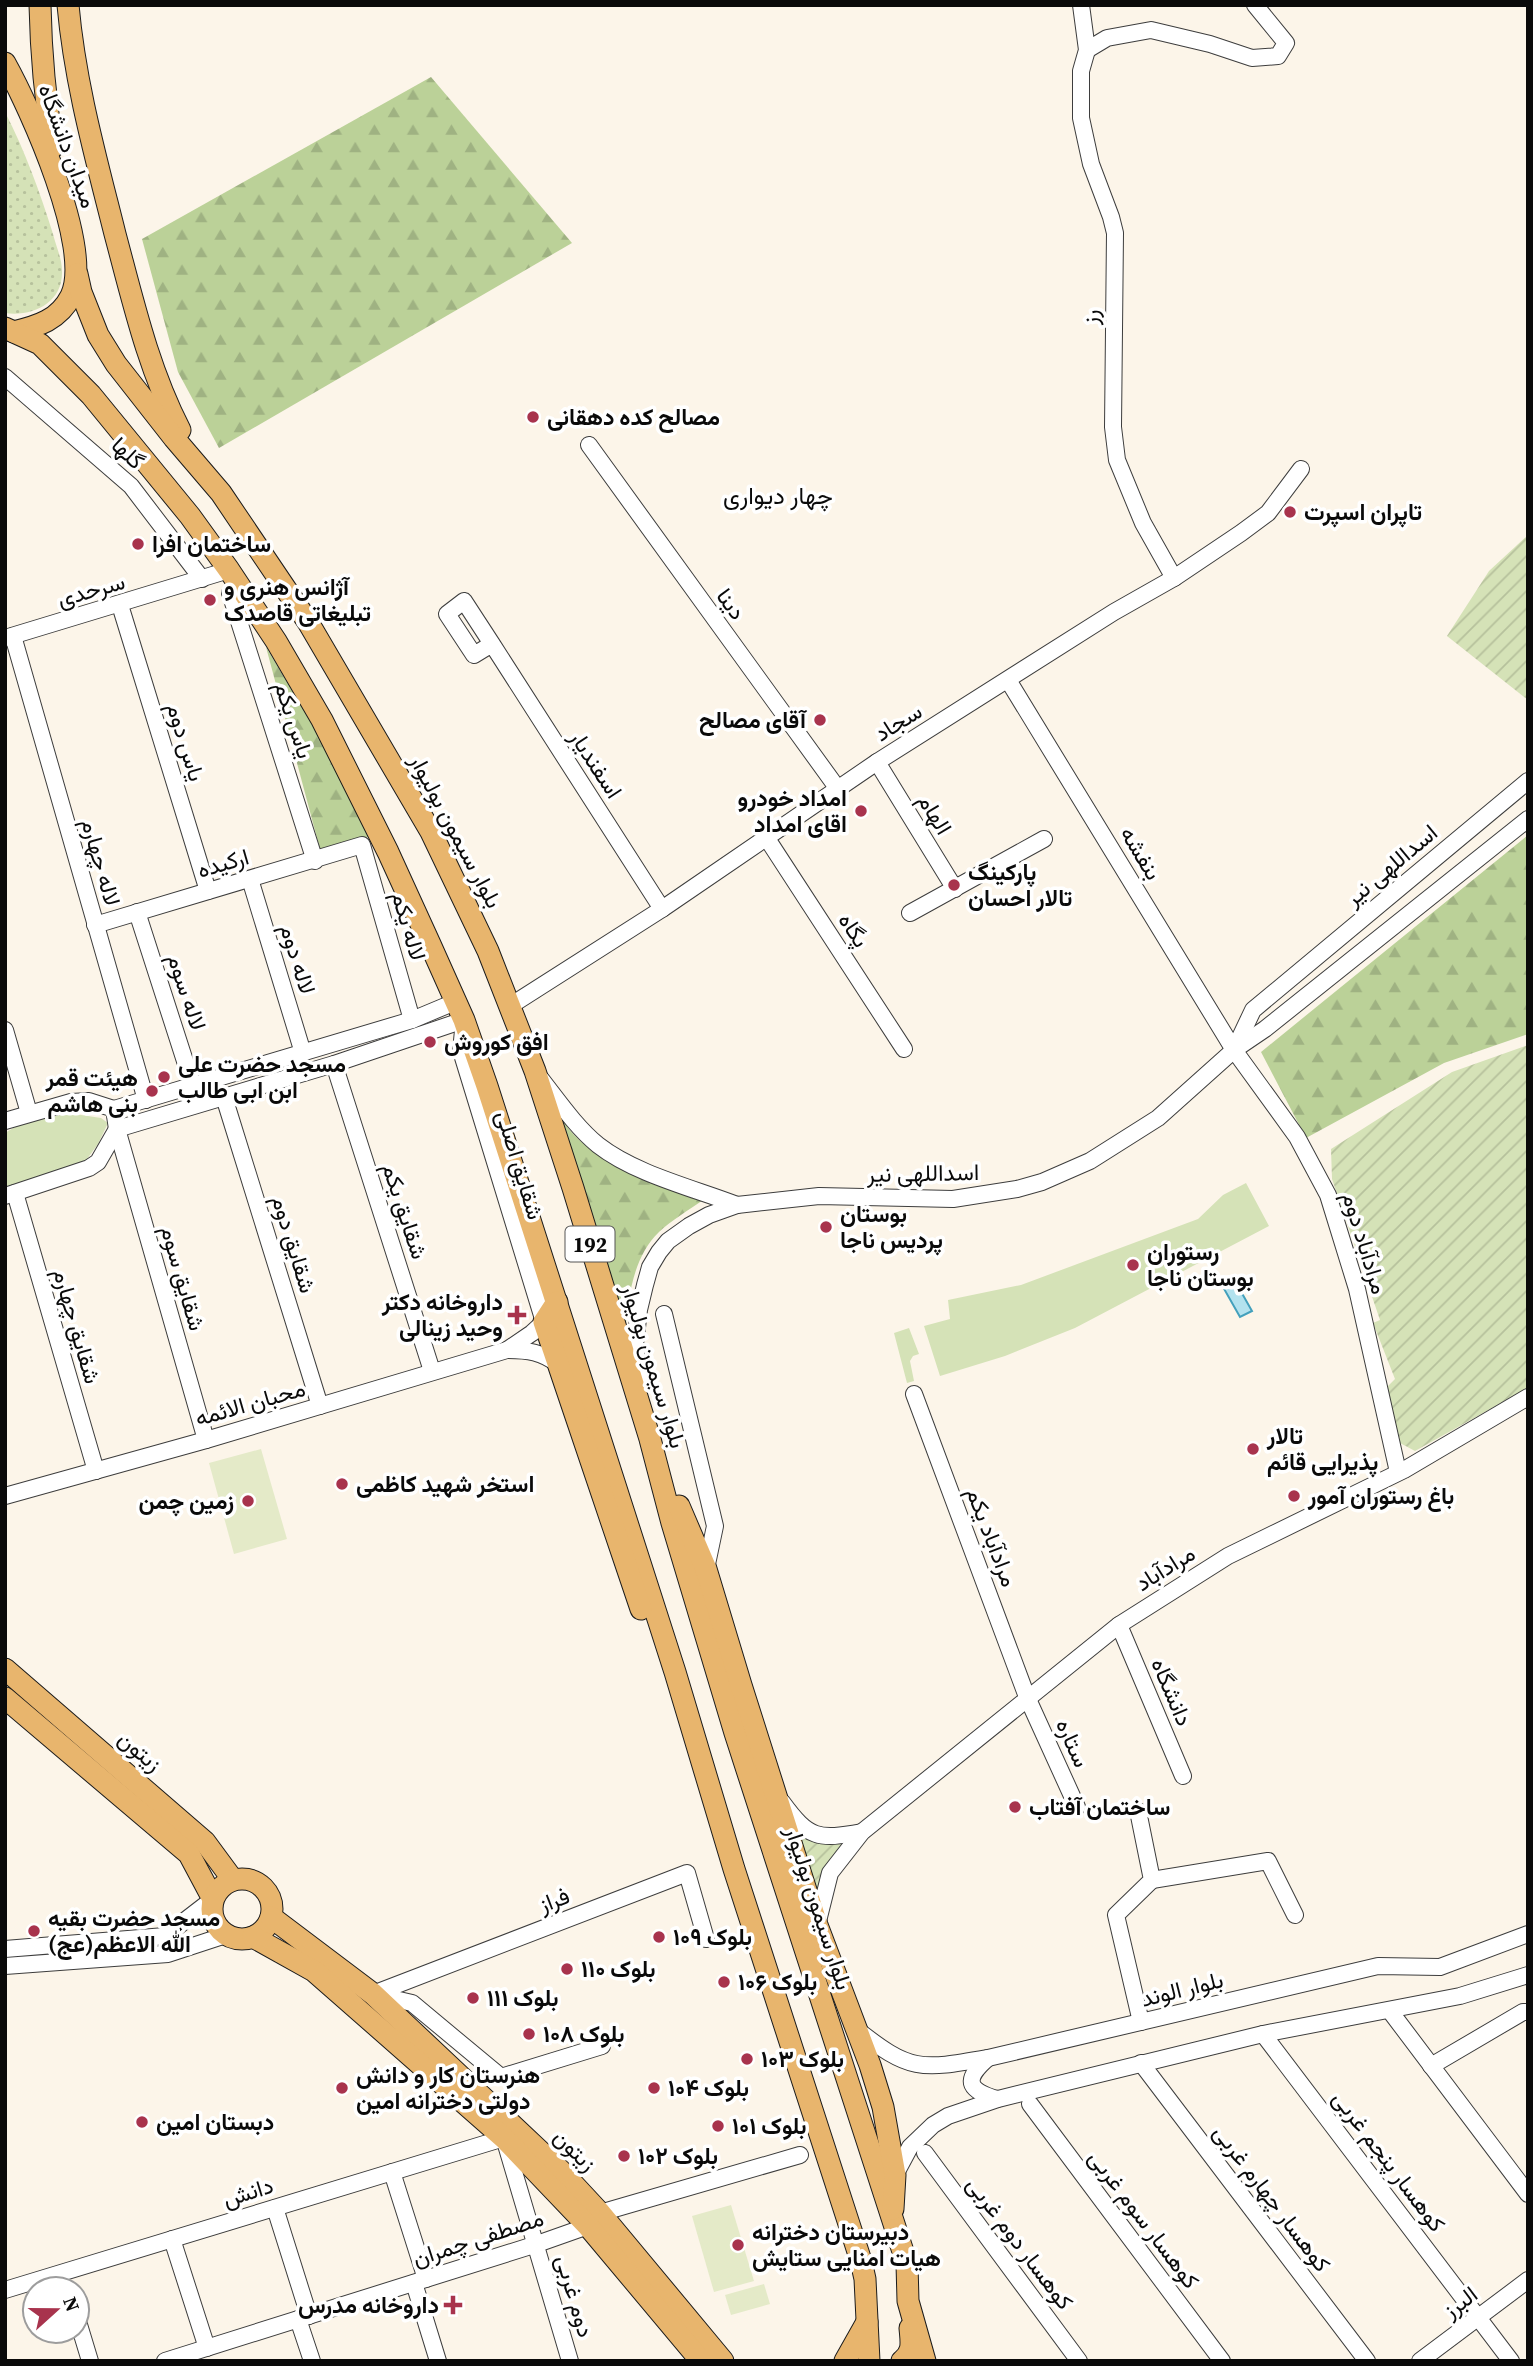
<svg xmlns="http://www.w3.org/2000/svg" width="1533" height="2366" font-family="'Source Serif 4',Vazirmatn,serif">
<defs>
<pattern id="grass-dots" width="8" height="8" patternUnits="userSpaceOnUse" patternTransform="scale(1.75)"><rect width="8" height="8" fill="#d5e2b7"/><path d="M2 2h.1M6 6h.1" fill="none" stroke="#b6c19c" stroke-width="1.8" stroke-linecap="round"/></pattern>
<pattern id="forest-firs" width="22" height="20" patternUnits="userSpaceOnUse" patternTransform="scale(1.75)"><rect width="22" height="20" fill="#bbd198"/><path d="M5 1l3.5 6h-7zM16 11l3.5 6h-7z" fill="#9fb282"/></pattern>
<pattern id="garden-furrows" width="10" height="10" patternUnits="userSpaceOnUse" patternTransform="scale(1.75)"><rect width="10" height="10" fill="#d5e2b7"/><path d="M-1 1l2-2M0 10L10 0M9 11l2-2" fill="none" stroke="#b6c19c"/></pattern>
</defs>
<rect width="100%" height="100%" fill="#fcf5e9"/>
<!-- grass -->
<path fill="url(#grass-dots)" d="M 5,112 C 25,151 40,192 53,234 C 56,246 62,259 62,271 C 63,303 33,317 5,313 Z"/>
<!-- forest -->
<g fill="url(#forest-firs)">
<path d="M 431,77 L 572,243 L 219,448 L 178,372 L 142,239 Z"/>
<path d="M 266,647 L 349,786 L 374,835 L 321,853 Z"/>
<path d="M 1528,835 L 1528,1034 L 1444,1063 L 1306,1138 L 1261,1052 Z"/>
<path d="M 554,1104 C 559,1112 563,1121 568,1128 C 596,1164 661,1186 703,1200 C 689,1210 672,1220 659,1232 C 632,1258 628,1300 625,1335 Z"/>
</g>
<!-- park -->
<g fill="#d5e2b7">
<path d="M 68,1113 L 101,1118 L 108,1123 L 98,1144 L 84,1163 L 5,1187 L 5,1133 L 18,1125 Z"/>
<path d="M 1246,1183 L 1269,1226 L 1075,1328 L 1005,1356 L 940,1376 L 924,1326 L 950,1319 L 948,1300 L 1021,1285 L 1198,1219 L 1223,1195 Z"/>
<path d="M 909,1328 L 919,1354 L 913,1356 L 910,1361 L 914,1381 L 907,1383 L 894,1333 Z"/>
</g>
<!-- garden -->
<g fill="url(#garden-furrows)">
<path d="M 1528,535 L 1528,700 L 1447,636 L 1489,571 Z"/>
<path d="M 1528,1045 L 1528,1388 L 1415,1451 L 1400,1443 L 1386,1388 L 1395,1379 L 1373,1323 L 1380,1320 L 1332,1179 L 1331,1149 L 1452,1072 Z"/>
<path d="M 792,1827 C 808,1842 824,1844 845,1843 L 816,1897 Z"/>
</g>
<!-- pitch -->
<g fill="#e4eac8">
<path d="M 261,1449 L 287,1539 L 234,1554 L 209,1463 Z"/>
<path d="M 731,2205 L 754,2281 L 714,2292 L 692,2216 Z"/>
<path d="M 764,2284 L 770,2304 L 731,2315 L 725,2295 Z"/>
</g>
<!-- water -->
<path fill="#b3e2ee" stroke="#43a0bc" stroke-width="2" d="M 1235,1281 L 1252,1311 L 1240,1317 L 1223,1287 Z"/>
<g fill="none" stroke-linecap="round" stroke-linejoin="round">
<defs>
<g id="minor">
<path d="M 1081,5 L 1087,50 L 1081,71 L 1081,118 L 1091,164 L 1111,217 L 1115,233 L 1113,427 L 1117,460 L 1143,523 L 1174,578"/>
<path d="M 1087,50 L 1107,38 L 1151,30 L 1210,44 L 1252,58 L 1278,56 L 1286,43 L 1255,5"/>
<path d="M 5,377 L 131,486 L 202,579"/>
<path d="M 589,445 L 838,789"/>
<path d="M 230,593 L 315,861"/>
<path d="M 120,605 L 208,891"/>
<path d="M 13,636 L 146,1100"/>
<path d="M 5,638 L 229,570"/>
<path d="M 492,644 L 474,655 L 447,614 L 464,601 L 492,644 L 662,909"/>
<path d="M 1008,680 L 1234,1050 L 1297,1137 L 1328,1195 L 1357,1289 L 1398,1472"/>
<path d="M 877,762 L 955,889"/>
<path d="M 766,837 L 904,1049"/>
<path d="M 250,879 L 303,1053"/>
<path d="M 137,912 L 193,1086"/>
<path d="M 910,913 L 1044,839"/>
<path d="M 95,925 L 362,845 L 412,1020"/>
<path d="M 510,1006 L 662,909 L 877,762 L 1114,612 L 1174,578 L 1241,533 L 1268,513 L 1301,469"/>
<path d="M 5,1030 L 29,1113"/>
<path d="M 1235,1048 L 1253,1010 L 1528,781"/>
<path d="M 334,1064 L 432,1371"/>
<path d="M 541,1079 C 559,1102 576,1127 598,1145 C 635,1174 693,1188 737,1205"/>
<path d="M 224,1097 L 320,1406"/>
<path d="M 114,1109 L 412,1020 L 455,1002"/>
<path d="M 5,1121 L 71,1102 L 89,1101 L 114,1109 L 117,1129 L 206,1440"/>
<path d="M 117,1129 L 334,1064 L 464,1020 L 461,1051 L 544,1322 L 532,1333 L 507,1350"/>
<path d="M 15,1193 L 96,1471"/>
<path d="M 5,1196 L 89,1168 L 98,1162 L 117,1129"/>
<path d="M 664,1314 L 715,1526 L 706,1569"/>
<path d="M 641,1385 L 635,1345 L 639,1310 L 645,1285 L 650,1267 L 659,1252 L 668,1241 L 689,1226 L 709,1215 L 737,1205 L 819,1196 L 953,1199 L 1017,1189 L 1042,1182 L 1090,1161 L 1158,1118 L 1234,1050 L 1265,1029 L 1528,819"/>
<path d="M 914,1394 L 1027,1697 L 1077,1807"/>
<path d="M 5,1496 L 206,1440 L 507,1350 C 528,1350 542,1352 559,1365"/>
<path d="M 1119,1625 L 1183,1776"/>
<path d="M 782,1802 C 809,1839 818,1840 862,1832"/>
<path d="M 1138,1811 L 1152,1880 L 1116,1915 L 1141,2022"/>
<path d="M 1152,1880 L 1268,1861 L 1295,1915"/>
<path d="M 817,1925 L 830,1873 L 862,1832 L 1119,1625 L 1228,1556 L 1404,1470 L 1528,1397"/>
<path d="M 5,1949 L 165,1936 L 213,1899"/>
<path d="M 5,1966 L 168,1954 L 226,1935"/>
<path d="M 373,1994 L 687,1873 L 706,1939"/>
<path d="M 373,1994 L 412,2003 L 501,2077 L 602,2046"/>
<path d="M 1390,2011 L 1528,2194"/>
<path d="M 855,2028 C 910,2072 920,2070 988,2058 L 1378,1966 L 1440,1967 L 1528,1934"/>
<path d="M 1263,2034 L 1511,2361"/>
<path d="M 988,2058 C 964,2079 966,2090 997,2099"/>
<path d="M 1141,2063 L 1367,2361"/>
<path d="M 1431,2066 L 1523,2012 L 1528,2012"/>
<path d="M 1030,2104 L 1222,2361"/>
<path d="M 925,2153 L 1079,2361"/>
<path d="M 392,2172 L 426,2279"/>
<path d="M 895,2175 L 910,2147 L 933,2125 L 948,2116 L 998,2099 L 1263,2034 L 1460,1996 L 1528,1975"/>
<path d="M 275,2208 L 309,2316"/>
<path d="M 172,2239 L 207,2348"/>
<path d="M 414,2283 L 438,2361"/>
<path d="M 5,2290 L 504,2138 L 570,2361"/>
<path d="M 77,2318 L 90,2361"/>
<path d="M 298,2319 L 312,2361"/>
<path d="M 165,2361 L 537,2244 L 588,2226 L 600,2213 L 800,2155"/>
<path d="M 1420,2361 L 1528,2280"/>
</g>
<g id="major">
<path d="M 40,5 C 41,53 45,99 53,147"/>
<path d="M 68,5 C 75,84 96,158 115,234 C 133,301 148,368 180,430"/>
<path d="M 5,63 C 30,108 94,249 71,296 C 59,320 38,326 14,332"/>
<path d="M 77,274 L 81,292 L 98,335 L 116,364 L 174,438 L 221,493 L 308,622 L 431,832 L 488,951 L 535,1071 L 573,1188 L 650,1439 L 672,1523 L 735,1733 L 907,2264 L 908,2301 L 925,2361"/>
<path d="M 5,328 L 40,344 L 91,395 L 190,516 L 229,570 L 276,641 L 322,720 L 388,852 L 430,944 L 464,1020 L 487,1086 L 675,1672 L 734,1869 L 861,2261 L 865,2279 L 869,2361"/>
<path d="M 557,1302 L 544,1322 L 641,1609"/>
<path d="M 679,1506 L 706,1569 L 741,1685 L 817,1925 L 870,2065 L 883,2107 L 895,2175 L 893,2209"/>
<path d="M 5,1669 L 205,1842 L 233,1880"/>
<path d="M 5,1698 L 189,1854 L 213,1899"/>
<circle cx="242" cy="1909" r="30"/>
<path d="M 271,1917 L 373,1994 L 561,2171 L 600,2213 L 723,2361"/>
<path d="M 253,1937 L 314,1971 L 504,2138 L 588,2226 L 701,2361"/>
<path d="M 845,2361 L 867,2322"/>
<path d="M 902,2361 C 914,2352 911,2341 910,2328"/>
</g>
</defs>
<!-- minor casing -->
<use href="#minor" stroke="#3d3d3d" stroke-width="18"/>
<!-- major casing -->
<use href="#major" stroke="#1b1b1b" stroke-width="23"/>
<!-- minor -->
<use href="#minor" stroke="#fff" stroke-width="16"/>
<!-- major -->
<use href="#major" stroke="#e8b56d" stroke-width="21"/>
</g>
<!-- markers -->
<g fill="#a8334d" stroke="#fff" stroke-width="2.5">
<circle cx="533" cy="417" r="7"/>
<circle cx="1290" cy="512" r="7"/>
<circle cx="138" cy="544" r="7"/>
<circle cx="210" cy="600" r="7"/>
<circle cx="820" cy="720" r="7"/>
<circle cx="861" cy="811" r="7"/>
<circle cx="954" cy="885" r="7"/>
<circle cx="430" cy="1042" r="7"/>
<circle cx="164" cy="1077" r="7"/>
<circle cx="152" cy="1091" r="7"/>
<circle cx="826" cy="1227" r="7"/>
<circle cx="1133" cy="1265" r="7"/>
<path d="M513.5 1304.5h7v7h7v7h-7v7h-7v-7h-7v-7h7z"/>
<circle cx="1253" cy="1449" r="7"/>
<circle cx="342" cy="1484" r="7"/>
<circle cx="1294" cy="1496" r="7"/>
<circle cx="248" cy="1501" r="7"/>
<circle cx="1015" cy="1807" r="7"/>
<circle cx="34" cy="1931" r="7"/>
<circle cx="659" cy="1937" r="7"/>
<circle cx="567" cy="1969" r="7"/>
<circle cx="724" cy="1982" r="7"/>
<circle cx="473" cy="1998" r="7"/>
<circle cx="529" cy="2034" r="7"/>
<circle cx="747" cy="2059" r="7"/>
<circle cx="342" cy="2088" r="7"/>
<circle cx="654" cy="2088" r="7"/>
<circle cx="142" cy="2122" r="7"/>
<circle cx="718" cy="2126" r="7"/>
<circle cx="624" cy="2156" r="7"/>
<circle cx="738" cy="2245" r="7"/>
<path d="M449.5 2294.5h7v7h7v7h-7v7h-7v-7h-7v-7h7z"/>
</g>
<g text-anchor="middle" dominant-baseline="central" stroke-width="7" stroke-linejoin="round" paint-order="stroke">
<!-- shield labels -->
<rect fill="#fff" stroke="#545454" stroke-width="2" x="565.5" y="1226.5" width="49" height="35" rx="5"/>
<g font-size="21" font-weight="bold" fill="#0a0a0a">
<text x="590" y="1244">192</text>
</g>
<!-- street labels -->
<g font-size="23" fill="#0a0a0a" stroke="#fff">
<text transform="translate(68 146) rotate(70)">میدان دانشگاه</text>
<text transform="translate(1090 317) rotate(-87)">رز</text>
<text transform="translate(128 453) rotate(43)">گلها</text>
<text transform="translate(91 590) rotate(-16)">سرحدی</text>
<text transform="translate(731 604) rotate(54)">دینا</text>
<text transform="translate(294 720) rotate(72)">یاس یکم</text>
<text transform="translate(898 722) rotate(-32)">سجاد</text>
<text transform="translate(186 742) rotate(73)">یاس دوم</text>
<text transform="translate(596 764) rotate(57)">اسفندیار</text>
<text transform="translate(935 814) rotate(59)">الهام</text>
<text transform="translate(456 831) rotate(62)">بلوار سیمون بولیوار</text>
<text transform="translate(1141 853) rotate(59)">بنفشه</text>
<text transform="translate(101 862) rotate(74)">لاله چهارم</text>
<text transform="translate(223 863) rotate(-16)">ارکیده</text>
<text transform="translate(1391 865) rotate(-40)">اسداللهی نیر</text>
<text transform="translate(409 926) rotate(74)">لاله یکم</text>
<text transform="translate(854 930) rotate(57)">پگاه</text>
<text transform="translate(298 959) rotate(73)">لاله دوم</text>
<text transform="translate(187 992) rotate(72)">لاله سوم</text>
<text transform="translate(520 1165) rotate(73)">شقایق اصلی</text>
<text transform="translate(923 1173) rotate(-1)">اسداللهی نیر</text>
<text transform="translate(405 1211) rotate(72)">شقایق یکم</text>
<text transform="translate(1365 1243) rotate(73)">مرادآباد دوم</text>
<text transform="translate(294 1244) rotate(73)">شقایق دوم</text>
<text transform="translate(183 1278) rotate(74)">شقایق سوم</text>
<text transform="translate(77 1326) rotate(74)">شقایق چهارم</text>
<text transform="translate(654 1366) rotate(73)">بلوار سیمون بولیوار</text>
<text transform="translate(250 1403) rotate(-16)">محبان الائمه</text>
<text transform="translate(992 1537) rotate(69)">مرادآباد یکم</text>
<text transform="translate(1165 1568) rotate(-32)">مرادآباد</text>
<text transform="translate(1172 1692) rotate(67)">دانشگاه</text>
<text transform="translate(1073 1743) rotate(66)">ستاره</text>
<text transform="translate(140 1751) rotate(41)">زیتون</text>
<text transform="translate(554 1900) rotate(-21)">فراز</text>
<text transform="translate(819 1908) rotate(72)">بلوار سیمون بولیوار</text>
<text transform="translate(1182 1989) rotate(-14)">بلوار الوند</text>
<text transform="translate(575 2150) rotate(45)">زیتون</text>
<text transform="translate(1389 2161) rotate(53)">کوهسار پنجم غربی</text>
<text transform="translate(248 2192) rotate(-17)">دانش</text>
<text transform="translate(1272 2198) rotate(53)">کوهسار چهارم غربی</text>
<text transform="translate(1144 2219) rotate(53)">کوهسار سوم غربی</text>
<text transform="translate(478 2238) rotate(-18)">مصطفی چمران</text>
<text transform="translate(1020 2243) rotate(53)">کوهسار دوم غربی</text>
<text transform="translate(575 2296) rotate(74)">دوم غربی</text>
<text transform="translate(1460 2302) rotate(-37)">البرز</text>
</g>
<!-- poi labels -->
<g font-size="23" font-weight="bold" fill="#0a0a0a" stroke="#fff" text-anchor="start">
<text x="547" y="417">مصالح کده دهقانی</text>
<text x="1304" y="512">تاپران اسپرت</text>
<text x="152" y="544">ساختمان افرا</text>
<text x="224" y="587">آژانس هنری و<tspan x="224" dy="26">تبلیغاتی قاصدک</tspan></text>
<text x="806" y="720" text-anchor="end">آقای مصالح</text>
<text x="847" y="798" text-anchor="end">امداد خودرو<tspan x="847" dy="26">اقای امداد</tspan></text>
<text x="968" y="872">پارکینگ<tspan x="968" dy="26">تالار احسان</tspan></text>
<text x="444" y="1042">افق کوروش</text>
<text x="178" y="1064">مسجد حضرت علی<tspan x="178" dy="26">ابن ابی طالب</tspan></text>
<text x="138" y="1078" text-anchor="end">هیئت قمر<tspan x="138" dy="26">بنی هاشم</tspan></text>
<text x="840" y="1214">بوستان<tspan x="840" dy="26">پردیس ناجا</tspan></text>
<text x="1147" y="1252">رستوران<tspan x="1147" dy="26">بوستان ناجا</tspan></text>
<text x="503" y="1302" text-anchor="end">داروخانه دکتر<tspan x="503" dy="26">وحید زینالی</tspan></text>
<text x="1267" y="1436">تالار<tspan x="1267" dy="26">پذیرایی قائم</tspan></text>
<text x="356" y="1484">استخر شهید کاظمی</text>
<text x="1308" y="1496">باغ رستوران آمور</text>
<text x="234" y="1501" text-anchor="end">زمین چمن</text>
<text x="1029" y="1807">ساختمان آفتاب</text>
<text x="48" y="1918">مسجد حضرت بقیه<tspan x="48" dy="26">الله الاعظم(عج)</tspan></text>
<text x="673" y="1937">بلوک ۱۰۹</text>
<text x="581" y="1969">بلوک ۱۱۰</text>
<text x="738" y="1982">بلوک ۱۰۶</text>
<text x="487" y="1998">بلوک ۱۱۱</text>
<text x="543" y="2034">بلوک ۱۰۸</text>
<text x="761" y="2059">بلوک ۱۰۳</text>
<text x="356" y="2075">هنرستان کار و دانش<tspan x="356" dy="26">دولتی دخترانه امین</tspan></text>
<text x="668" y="2088">بلوک ۱۰۴</text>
<text x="156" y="2122">دبستان امین</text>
<text x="732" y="2126">بلوک ۱۰۱</text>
<text x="638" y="2156">بلوک ۱۰۲</text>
<text x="752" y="2232">دبیرستان دخترانه<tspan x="752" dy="26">هیات امنایی ستایش</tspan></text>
<text x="439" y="2305" text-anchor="end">داروخانه مدرس</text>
</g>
<!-- neighbourhood labels -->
<g font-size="24" fill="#0a0a0a" stroke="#fff">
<text x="778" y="495">چهار دیواری</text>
</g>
</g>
<!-- border -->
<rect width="1533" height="2366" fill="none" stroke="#0a0a0a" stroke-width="14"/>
<!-- north arrow -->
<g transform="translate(56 2310) rotate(69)"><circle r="33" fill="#ffffff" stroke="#9d9d9d" stroke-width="2"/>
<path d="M0-5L12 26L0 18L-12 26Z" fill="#a8334d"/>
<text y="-10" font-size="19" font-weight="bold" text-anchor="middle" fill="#0a0a0a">N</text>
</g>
</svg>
